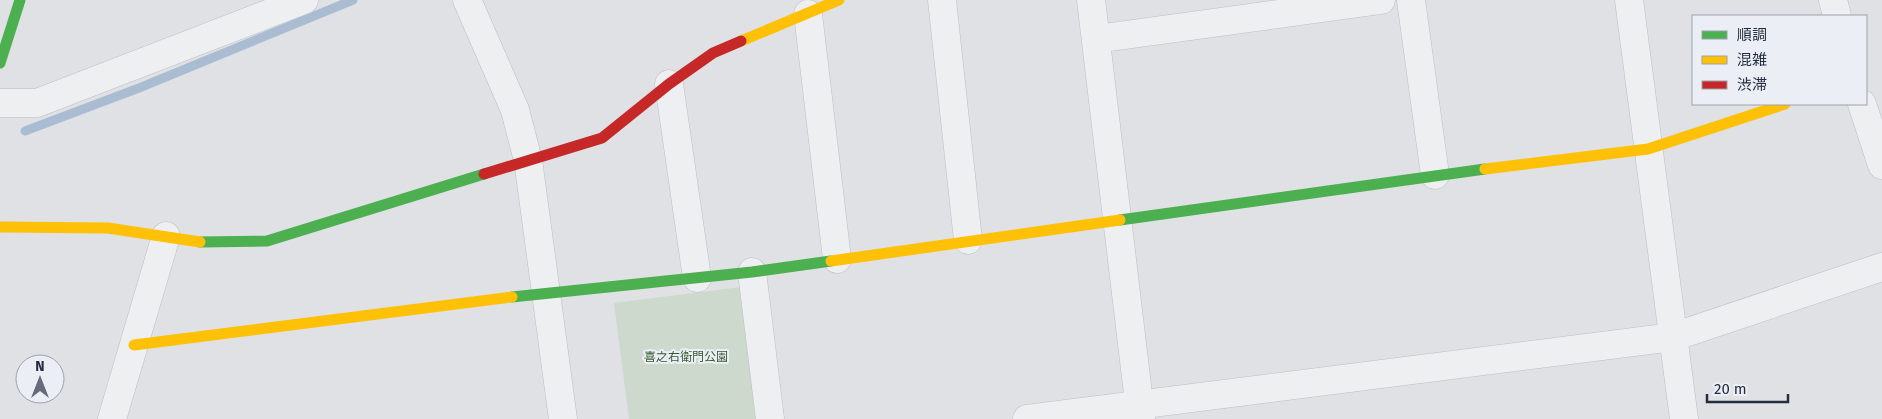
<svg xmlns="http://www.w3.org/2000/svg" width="1882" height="419" font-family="'Fira Sans','Noto Sans JP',sans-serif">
<rect width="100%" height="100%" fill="#dfe1e4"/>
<!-- green -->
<path fill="#ced9ce" d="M 741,287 L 758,419 L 629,419 L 614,303 Z"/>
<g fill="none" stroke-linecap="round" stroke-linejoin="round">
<!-- stream -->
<path stroke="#aabcd2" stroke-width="9" d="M 25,131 L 139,88 L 353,0"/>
<defs>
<g id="street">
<path d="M 467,0 L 515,110 L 528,160 L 563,419"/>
<path d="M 942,0 L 968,240"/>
<path d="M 1091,0 L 1141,419"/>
<path d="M 1411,0 L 1435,175"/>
<path d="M 1629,0 L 1684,419"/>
<path d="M 1833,0 L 1837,16"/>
<path d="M 808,14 L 837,259"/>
<path d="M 1096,39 L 1381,0"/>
<path d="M 669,84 L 697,278"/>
<path d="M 0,103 L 37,103 L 304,0"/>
<path d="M 1862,104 L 1882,165"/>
<path d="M 752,272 L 770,419"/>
<path d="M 112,419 L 166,236"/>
<path d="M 1027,419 L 1673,337 L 1882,267"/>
</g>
</defs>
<!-- street casing -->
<use href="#street" stroke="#bcbec2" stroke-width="29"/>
<!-- street -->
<use href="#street" stroke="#eeeff1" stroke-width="28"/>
<!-- fast -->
<g stroke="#4caf50" stroke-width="11">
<path d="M 0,63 L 20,0"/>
<path d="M 1120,220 L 1485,169"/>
<path d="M 200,242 L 267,241 L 484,174"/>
<path d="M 512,297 L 752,272 L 831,261"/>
</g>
<!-- slow -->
<g stroke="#ffc107" stroke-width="11">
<path d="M 741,41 L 839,0"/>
<path d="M 1485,169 L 1648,149 L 1785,104"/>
<path d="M 0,227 L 108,228 L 200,242"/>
<path d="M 831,261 L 1120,220"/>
<path d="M 134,345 L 512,297"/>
</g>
<!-- jam -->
<path stroke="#c62828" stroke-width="11" d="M 484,174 L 602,138 L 669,84 L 713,53 L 741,41"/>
</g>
<g text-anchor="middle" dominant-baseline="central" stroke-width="4" stroke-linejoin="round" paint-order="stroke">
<!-- park labels -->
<g font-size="12" fill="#375b31" stroke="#ebeff5">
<text x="686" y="357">喜之右衛門公園</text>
</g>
</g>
<!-- legend -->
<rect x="1692" y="15" width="175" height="90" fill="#ebeff5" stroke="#9ba1ac"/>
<rect x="1702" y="31" width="25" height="8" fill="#4caf50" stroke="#9ba1ac"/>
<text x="1737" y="40" font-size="15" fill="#242d3f">順調</text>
<rect x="1702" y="56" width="25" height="8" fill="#ffc107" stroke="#9ba1ac"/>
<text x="1737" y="65" font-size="15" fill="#242d3f">混雑</text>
<rect x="1702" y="81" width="25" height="8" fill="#c62828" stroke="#9ba1ac"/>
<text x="1737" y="90" font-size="15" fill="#242d3f">渋滞</text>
<!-- north arrow -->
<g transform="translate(40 379)"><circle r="24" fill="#ebeff5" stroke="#9ba1ac"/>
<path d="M0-4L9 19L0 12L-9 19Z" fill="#656c79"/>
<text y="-8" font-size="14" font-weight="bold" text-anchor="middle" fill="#242d3f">N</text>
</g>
<!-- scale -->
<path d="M1707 394v8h81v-8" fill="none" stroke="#242d3f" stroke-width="2.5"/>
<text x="1714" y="394" font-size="15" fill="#242d3f" stroke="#ebeff5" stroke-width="4" paint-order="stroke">20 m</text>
</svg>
